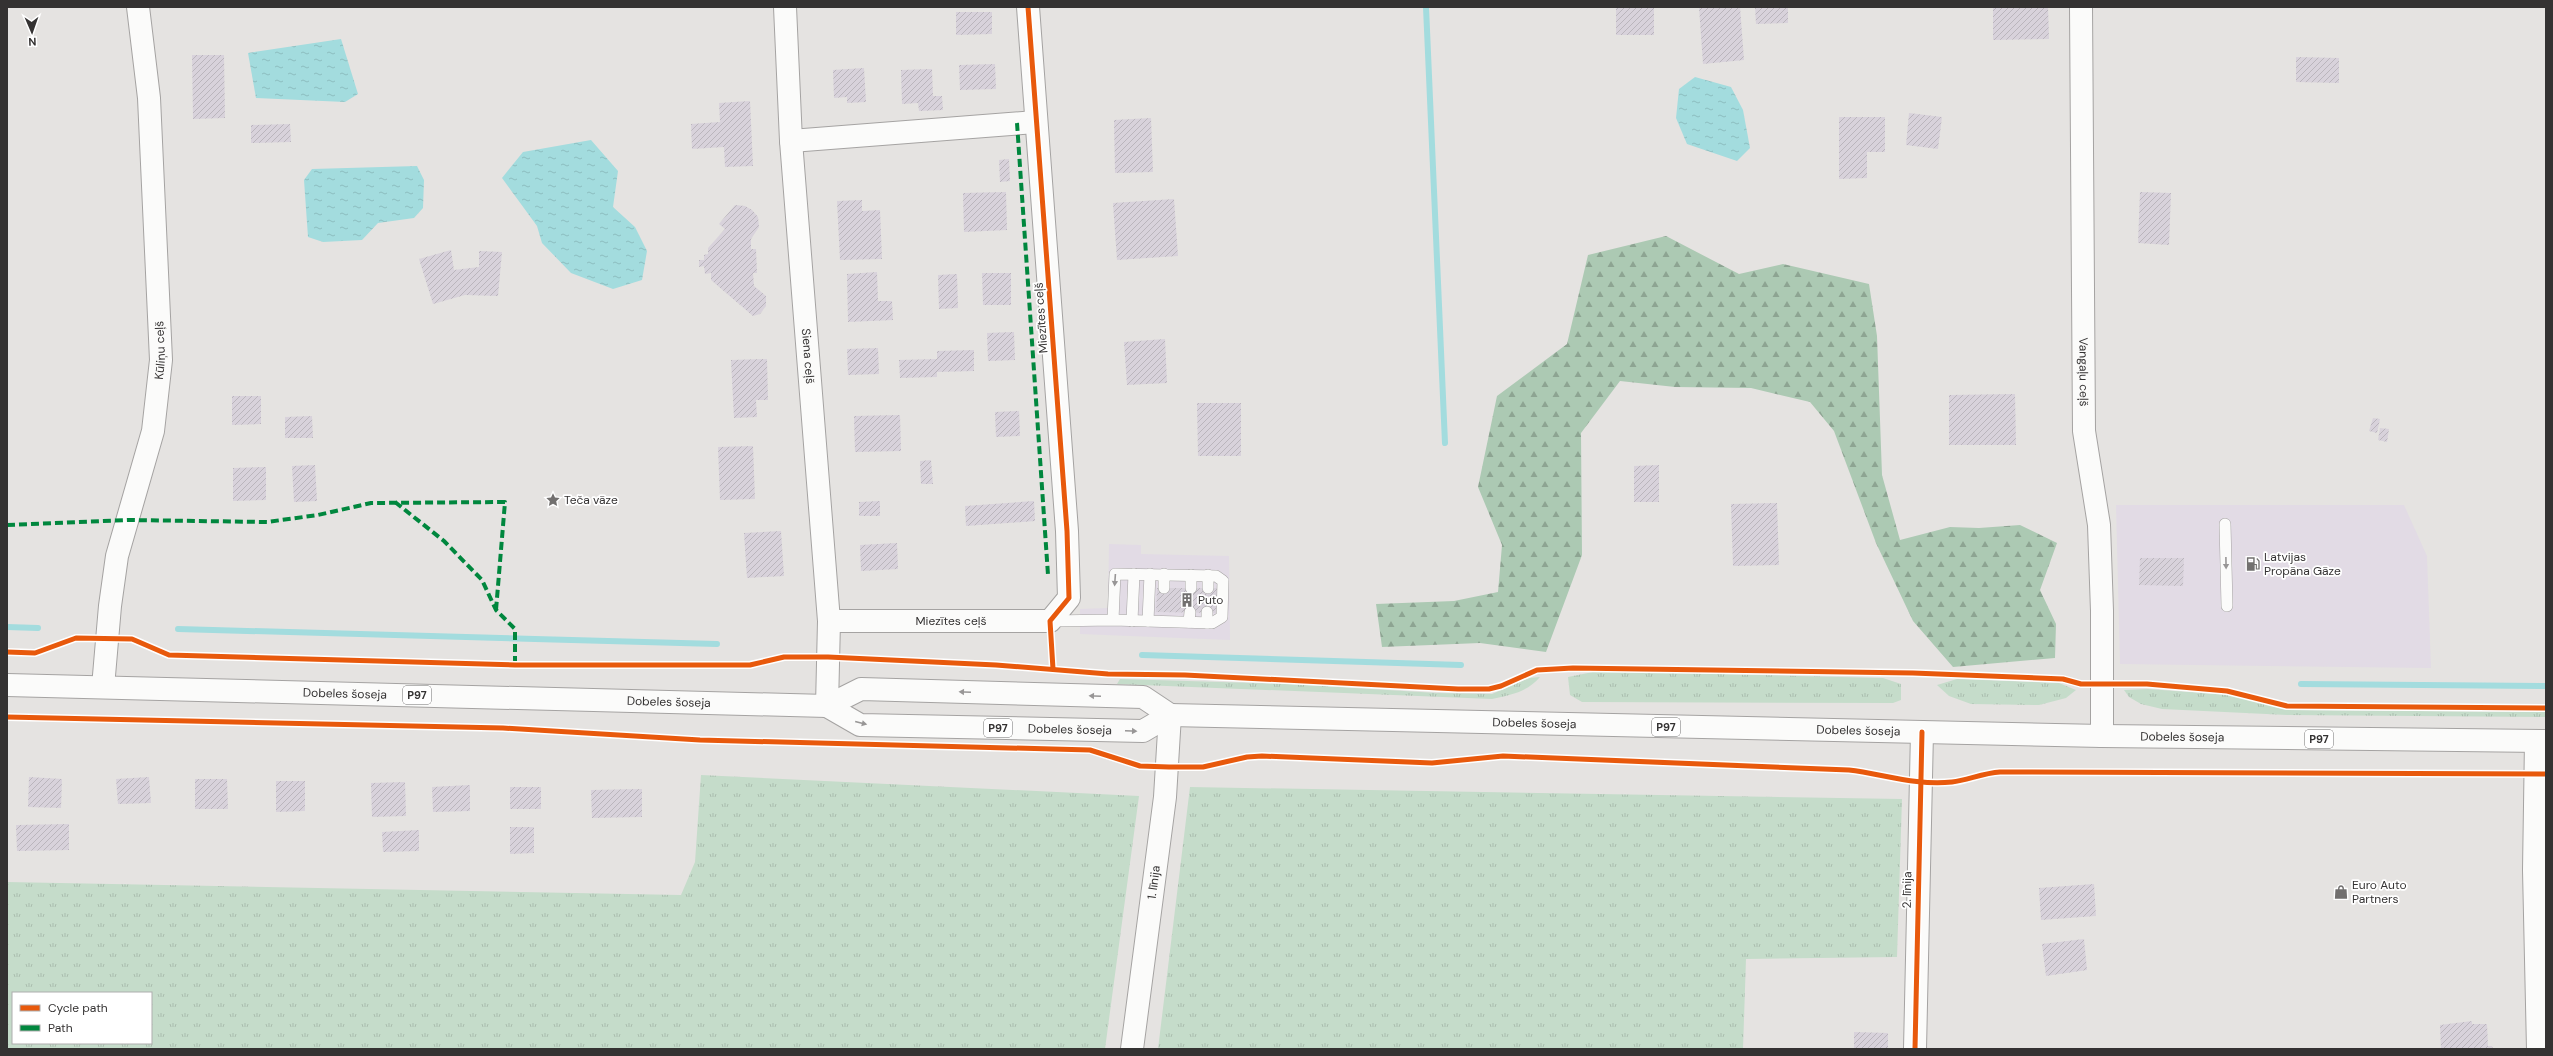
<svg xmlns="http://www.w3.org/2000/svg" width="2553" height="1056" font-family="'DM Sans',sans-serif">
<defs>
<pattern id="grass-tufts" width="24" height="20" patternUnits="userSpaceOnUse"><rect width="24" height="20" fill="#c5dcca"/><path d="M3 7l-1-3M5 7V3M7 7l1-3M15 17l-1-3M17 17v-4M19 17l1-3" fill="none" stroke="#aabdae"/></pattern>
<pattern id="forest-firs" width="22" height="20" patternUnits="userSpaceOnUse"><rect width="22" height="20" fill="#acc9b3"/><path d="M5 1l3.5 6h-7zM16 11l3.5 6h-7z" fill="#8da492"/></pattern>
<pattern id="water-ripples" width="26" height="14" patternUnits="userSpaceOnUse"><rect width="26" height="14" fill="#a3dcde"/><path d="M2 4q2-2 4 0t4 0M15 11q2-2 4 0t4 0" fill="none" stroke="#8dbdbf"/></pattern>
<pattern id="building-hatch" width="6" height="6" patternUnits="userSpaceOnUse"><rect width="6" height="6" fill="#d8d2db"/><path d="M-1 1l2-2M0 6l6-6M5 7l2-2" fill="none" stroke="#bab5bc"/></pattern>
</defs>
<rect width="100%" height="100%" fill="#e5e3e1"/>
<!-- commercial -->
<g fill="#e2dbe5">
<path d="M 2116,505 L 2404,505 L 2427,556 L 2431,668 L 2120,664 Z"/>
<path d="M 1109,544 L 1141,545 L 1141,554 L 1229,556 L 1230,640 L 1080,634 L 1080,609 L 1108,608 Z"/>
</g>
<!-- grass -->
<g fill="url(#grass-tufts)" fill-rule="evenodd">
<path d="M 1598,671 L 1883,678 L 1901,684 L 1901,700 L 1893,703 L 1582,702 L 1570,695 L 1568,677 Z"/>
<path d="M 1540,677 C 1527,692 1511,695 1492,699 L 1117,684 L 1120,679 L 1288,684 L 1437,693 L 1492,694 L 1529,678 Z"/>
<path d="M 1957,679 L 2059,683 L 2076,690 L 2066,698 L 2039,705 L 1971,704 L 1949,696 L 1937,685 Z"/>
<path d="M 2148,689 L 2230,695 L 2287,710 L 2546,712 L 2546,717 L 2287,715 L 2162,709 L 2141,704 L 2129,697 L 2124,690 Z"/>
<path d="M 701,775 L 1139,796 L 1105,1049 L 7,1049 L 7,882 L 681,895 L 695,862 ZM 13,993 L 151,993 L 151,1043 L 13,1043 Z"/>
<path d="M 1190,787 L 1902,799 L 1897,957 L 1746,959 L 1743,1049 L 1158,1049 Z"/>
</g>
<!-- forest -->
<path fill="url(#forest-firs)" d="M 1666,236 L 1739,274 L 1783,264 L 1869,284 L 1877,336 L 1882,475 L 1900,540 L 1950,527 L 1979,528 L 2020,525 L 2057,543 L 2040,590 L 2056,624 L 2055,658 L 1953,667 L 1913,621 L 1876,543 L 1834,431 L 1810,402 L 1751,388 L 1675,387 L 1620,381 L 1581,433 L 1582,555 L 1546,652 L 1480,643 L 1382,647 L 1376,604 L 1454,601 L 1498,592 L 1502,545 L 1478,487 L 1497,396 L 1567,344 L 1588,255 Z"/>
<!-- water -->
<g fill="url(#water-ripples)">
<path d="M 341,39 L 358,94 L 345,102 L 256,98 L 248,53 Z"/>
<path d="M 1695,77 L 1731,87 L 1743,110 L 1750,148 L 1737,161 L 1687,144 L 1676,118 L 1679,89 Z"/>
<path d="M 591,140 L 618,171 L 613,207 L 635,227 L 647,251 L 642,280 L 613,289 L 571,273 L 542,243 L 537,226 L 502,178 L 523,152 Z"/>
<path d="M 417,166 L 424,180 L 423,208 L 414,218 L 378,223 L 362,240 L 323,242 L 308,237 L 304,180 L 312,169 Z"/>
</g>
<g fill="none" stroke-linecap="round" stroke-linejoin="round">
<!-- stream -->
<g stroke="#a3dcde" stroke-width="6">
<path d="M 1426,7 L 1445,443"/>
<path d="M 7,627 L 38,628"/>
<path d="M 178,629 L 717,644"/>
<path d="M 1142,655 L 1461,665"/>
<path d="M 2301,684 L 2546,686"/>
</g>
</g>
<!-- building -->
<g fill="url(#building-hatch)">
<rect x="1616" y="7" width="38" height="28"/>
<path d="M 1699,7 L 1740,7 L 1744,60 L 1703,64 Z"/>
<path d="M 1755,7 L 1788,7 L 1788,23 L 1756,24 Z"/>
<path d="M 2048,7 L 2049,39 L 1993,40 L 1993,8 Z"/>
<path d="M 956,12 L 992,12 L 992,34 L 956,35 Z"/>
<path d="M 192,55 L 224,55 L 225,118 L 193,119 Z"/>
<path d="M 2296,57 L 2339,58 L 2339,83 L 2296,82 Z"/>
<path d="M 995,64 L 996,89 L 960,90 L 959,65 Z"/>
<path d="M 864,68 L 866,102 L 847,103 L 847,97 L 834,98 L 833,70 Z"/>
<path d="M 932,69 L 933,96 L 942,96 L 943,110 L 919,111 L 918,103 L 902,104 L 901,70 Z"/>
<path d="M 750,101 L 753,166 L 725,167 L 724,147 L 692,149 L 691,124 L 720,122 L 719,103 Z"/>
<path d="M 1909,113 L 1942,117 L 1938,149 L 1906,145 Z"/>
<path d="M 1839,117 L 1885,117 L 1885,152 L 1867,152 L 1867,178 L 1839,179 Z"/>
<path d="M 1151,118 L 1153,172 L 1115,173 L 1114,120 Z"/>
<path d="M 290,124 L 291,142 L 251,143 L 251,125 Z"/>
<path d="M 1009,159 L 1010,181 L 1000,182 L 999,160 Z"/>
<path d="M 1006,192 L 1007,230 L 964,232 L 963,193 Z"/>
<path d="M 2140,192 L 2171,193 L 2169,245 L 2138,243 Z"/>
<path d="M 1174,199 L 1178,256 L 1117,260 L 1113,203 Z"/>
<path d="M 862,200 L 862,211 L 880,210 L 882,259 L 840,260 L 837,201 Z"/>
<path d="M 735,205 L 745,206 L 752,210 L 758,217 L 759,227 L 751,239 L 751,249 L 756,249 L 757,273 L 753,273 L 754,286 L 766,296 L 766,306 L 760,314 L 753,316 L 711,280 L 711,273 L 705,274 L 704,266 L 699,267 L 699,260 L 704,260 L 704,255 L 708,254 L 708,248 L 725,229 L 719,224 Z"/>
<path d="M 451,250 L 454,270 L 479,267 L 479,251 L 502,252 L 498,296 L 465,295 L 433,304 L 419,259 Z"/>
<path d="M 877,272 L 878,301 L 892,301 L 893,320 L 848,322 L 847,274 Z"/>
<path d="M 982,273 L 1011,273 L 1011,305 L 983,305 Z"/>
<path d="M 957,274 L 958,308 L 939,309 L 938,275 Z"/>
<path d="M 1014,332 L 1015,360 L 988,361 L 987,333 Z"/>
<path d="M 1165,339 L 1167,383 L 1127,385 L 1124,342 Z"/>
<path d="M 878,348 L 879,374 L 848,375 L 847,349 Z"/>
<path d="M 974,350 L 974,371 L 937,372 L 937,377 L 900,378 L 899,360 L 937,359 L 937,351 Z"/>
<path d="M 767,359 L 768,400 L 756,400 L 757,417 L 734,418 L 731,360 Z"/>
<path d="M 2015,394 L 2016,445 L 1949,445 L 1949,395 Z"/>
<path d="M 232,396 L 261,396 L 261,424 L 232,425 Z"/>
<path d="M 1197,403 L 1241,403 L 1241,456 L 1198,456 Z"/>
<path d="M 1019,411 L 1020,436 L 996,437 L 995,412 Z"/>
<path d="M 900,415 L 901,451 L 855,452 L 854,416 Z"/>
<path d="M 312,416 L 313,438 L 285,438 L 285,417 Z"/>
<path d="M 2373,418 L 2380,419 L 2377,433 L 2369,431 Z"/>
<path d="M 2380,428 L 2389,429 L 2387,442 L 2378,440 Z"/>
<path d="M 753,446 L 755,499 L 720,500 L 718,447 Z"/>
<path d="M 931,460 L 933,484 L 921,484 L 920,461 Z"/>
<path d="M 315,465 L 317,501 L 294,502 L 292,466 Z"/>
<path d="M 1659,465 L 1659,502 L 1634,502 L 1634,466 Z"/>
<path d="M 266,467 L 266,500 L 233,501 L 233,468 Z"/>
<path d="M 880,501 L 880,516 L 859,516 L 859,502 Z"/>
<path d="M 1034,501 L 1035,521 L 966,526 L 965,506 Z"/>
<path d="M 1777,503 L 1779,565 L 1733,566 L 1731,504 Z"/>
<path d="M 781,531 L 784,576 L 747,578 L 744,533 Z"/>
<path d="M 897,543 L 898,569 L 861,571 L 860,545 Z"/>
<path d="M 2140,558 L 2184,558 L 2183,586 L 2139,585 Z"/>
<path d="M 1157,588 L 1217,588 L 1216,613 L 1156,612 Z"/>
<path d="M 29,777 L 62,779 L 61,808 L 28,807 Z"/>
<path d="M 149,777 L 151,803 L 118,804 L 116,779 Z"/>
<path d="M 195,779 L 227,779 L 228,809 L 195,809 Z"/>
<path d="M 276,781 L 305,781 L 305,811 L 276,812 Z"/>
<path d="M 405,782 L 406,816 L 372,817 L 371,783 Z"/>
<path d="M 470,785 L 470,811 L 433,812 L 432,787 Z"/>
<rect x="510" y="787" width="31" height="22"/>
<path d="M 642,789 L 642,817 L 592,818 L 591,790 Z"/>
<path d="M 69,824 L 69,850 L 17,851 L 16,825 Z"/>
<path d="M 510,827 L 534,827 L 534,853 L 510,854 Z"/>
<path d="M 419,830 L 419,851 L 383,852 L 382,832 Z"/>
<path d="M 2094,884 L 2096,916 L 2041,920 L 2039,888 Z"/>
<path d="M 2084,939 L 2087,970 L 2046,976 L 2042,944 Z"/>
<path d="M 2472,1021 L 2472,1024 L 2487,1024 L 2488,1046 L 2492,1046 L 2493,1049 L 2441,1049 L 2440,1025 Z"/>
<path d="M 1854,1032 L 1888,1033 L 1888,1049 L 1854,1049 Z"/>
</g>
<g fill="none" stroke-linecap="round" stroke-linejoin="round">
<defs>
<g id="lane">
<path d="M 2225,524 L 2227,606"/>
<path d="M 1164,588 L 1164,574"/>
<path d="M 1191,588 L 1191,575"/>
<path d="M 1208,588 L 1208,575"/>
<path d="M 1050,621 L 1113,620 L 1212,623 L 1222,617 L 1223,581 L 1216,576 L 1115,574 L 1113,620"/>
<path d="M 1132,621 L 1134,574"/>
<path d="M 1148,621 L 1150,574"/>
<path d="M 1189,622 L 1190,612"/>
<path d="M 1207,623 L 1207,612"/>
</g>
<g id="street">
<path id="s1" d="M 785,7 L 791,141 L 829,621 L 827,706"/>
<path id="s2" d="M 2081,7 L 2084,431 L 2099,525 L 2102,611 L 2102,736"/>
<path d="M 791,141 L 1036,122"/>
<path id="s3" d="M 829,621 L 1050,621 L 1069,598 L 1067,531 L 1028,7"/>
<path id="s4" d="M 103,687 L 110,606 L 117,556 L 153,431 L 161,360 L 149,98 L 138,7"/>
<path d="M 2536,741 L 2534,870 L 2538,1049"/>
<path id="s5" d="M 1132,1049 L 1165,797 L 1170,715"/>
<path d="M 1915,1049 L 1922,732"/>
</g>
<g id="primary">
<path id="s6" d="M 7,685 L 827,706 L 861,689 L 1143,697 L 1170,715"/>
<path id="s7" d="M 827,706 L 860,725 L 1143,731 L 1170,715 L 2102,736 L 2546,741"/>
</g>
</defs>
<!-- lane casing -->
<use href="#lane" stroke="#a5a3a2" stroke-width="12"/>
<!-- street casing -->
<use href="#street" stroke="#a5a3a2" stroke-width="24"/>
<!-- primary casing -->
<use href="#primary" stroke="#a5a3a2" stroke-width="24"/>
<!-- lane -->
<use href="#lane" stroke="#fbfbfa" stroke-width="11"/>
<!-- street -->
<use href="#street" stroke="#fbfbfa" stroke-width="22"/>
<!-- primary -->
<use href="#primary" stroke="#fbfbfa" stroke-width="22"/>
<!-- quiet -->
<g stroke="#00873e" stroke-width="4" stroke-dasharray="8 4" stroke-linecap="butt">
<path d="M 1017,123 L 1048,575"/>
<path d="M 395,502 L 444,541 L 482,580 L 496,610 L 515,629 L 515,665"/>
<path d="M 7,525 L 128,520 L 267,522 L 318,515 L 371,503 L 505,502 L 496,610"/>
</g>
<defs>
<g id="cycleway">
<path d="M 1028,7 L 1067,531 L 1069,598 L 1050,621 L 1053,669"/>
<path d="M 7,652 L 35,653 L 76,638 L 132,639 L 169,655 L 515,665 L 750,665 L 784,657 L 828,657 L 996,665 L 1108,674 L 1185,675 L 1458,689 L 1489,689 L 1501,686 L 1537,670 L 1573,668 L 1913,673 L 2063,679 L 2081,684 L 2147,684 L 2227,691 L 2287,706 L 2546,708"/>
<path d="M 7,717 L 503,728 L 700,740 L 1090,750 L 1140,766 L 1169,767 L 1203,767 L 1247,757 L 1262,756 L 1432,763 L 1503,756 L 1849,770 C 1883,774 1916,786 1952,782 C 1968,780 1983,773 2000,772 L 2546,774"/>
<path d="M 1915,1049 L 1922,732"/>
</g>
</defs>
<!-- cycleway casing -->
<use href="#cycleway" stroke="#fff" stroke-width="8"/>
<!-- cycleway -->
<use href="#cycleway" stroke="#e8590c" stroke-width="5"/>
</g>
<!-- one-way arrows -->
<defs><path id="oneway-solid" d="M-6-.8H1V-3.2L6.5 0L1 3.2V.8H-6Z"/></defs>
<g fill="#989696">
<use href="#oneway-solid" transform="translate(2226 563) rotate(89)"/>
<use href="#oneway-solid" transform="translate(1115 580) rotate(94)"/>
<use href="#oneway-solid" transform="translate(965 692) rotate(-178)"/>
<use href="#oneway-solid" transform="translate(1095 696) rotate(-178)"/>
<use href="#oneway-solid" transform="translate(861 723) rotate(14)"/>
<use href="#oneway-solid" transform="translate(1131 731) rotate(2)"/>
</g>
<!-- icons -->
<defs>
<symbol id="sight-bare" viewBox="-9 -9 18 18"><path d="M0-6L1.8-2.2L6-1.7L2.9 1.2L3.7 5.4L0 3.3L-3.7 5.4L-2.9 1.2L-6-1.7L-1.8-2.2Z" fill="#72706f" stroke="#fff" stroke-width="2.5" paint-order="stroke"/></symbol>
<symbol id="fuel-bare" viewBox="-9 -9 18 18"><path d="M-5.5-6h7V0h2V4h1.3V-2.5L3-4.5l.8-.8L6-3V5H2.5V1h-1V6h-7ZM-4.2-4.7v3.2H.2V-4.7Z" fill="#72706f" stroke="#fff" stroke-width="2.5" paint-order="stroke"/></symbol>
<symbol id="building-bare" viewBox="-9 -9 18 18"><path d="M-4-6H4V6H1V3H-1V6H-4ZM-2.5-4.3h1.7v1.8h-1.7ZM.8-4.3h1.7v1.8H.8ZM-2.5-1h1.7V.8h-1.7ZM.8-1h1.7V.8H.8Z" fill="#72706f" stroke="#fff" stroke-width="2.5" paint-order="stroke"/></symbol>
<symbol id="shop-bare" viewBox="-9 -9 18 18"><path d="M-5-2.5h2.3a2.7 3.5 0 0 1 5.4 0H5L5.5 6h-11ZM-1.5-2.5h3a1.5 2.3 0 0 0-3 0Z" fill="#72706f" stroke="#fff" stroke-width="2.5" paint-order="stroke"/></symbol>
</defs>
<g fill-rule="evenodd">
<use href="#sight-bare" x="543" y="490" width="20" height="20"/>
<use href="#fuel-bare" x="2243" y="554" width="20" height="20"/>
<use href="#building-bare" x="1177" y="590" width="20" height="20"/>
<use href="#shop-bare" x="2331" y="882" width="20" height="20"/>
</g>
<g text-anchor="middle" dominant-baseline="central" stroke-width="3.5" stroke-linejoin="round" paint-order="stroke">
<!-- shield labels -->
<g fill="#fff" stroke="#717070" stroke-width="1">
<rect x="403" y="686" width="28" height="18" rx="3"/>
<rect x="1652" y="718" width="28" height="18" rx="3"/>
<rect x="984" y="719" width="28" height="18" rx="3"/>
<rect x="2305" y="730" width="28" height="18" rx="3"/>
</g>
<g font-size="11" font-weight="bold" fill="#343232">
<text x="417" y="695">P97</text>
<text x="1666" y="727">P97</text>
<text x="998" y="728">P97</text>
<text x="2319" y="739">P97</text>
</g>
<!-- street labels -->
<g font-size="12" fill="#343232" stroke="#fff">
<text transform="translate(1041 318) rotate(-94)">Miezītes ceļš</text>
<text stroke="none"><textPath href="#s4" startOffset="343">Kūliņu ceļš</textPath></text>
<text stroke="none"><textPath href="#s1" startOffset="350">Siena ceļš</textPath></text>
<text stroke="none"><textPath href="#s2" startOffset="365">Vangaļu ceļš</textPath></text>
<text stroke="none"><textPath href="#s3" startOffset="122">Miezītes ceļš</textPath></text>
<text stroke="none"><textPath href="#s6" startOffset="338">Dobeles šoseja</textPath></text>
<text stroke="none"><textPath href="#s6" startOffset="662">Dobeles šoseja</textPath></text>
<text stroke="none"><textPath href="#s7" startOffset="717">Dobeles šoseja</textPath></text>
<text stroke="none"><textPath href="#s7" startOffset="248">Dobeles šoseja</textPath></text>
<text stroke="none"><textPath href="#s7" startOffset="1041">Dobeles šoseja</textPath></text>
<text stroke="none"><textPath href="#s7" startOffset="1365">Dobeles šoseja</textPath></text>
<text stroke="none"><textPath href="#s5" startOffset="168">1. līnija</textPath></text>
<text transform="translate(1907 890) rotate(-89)">2. līnija</text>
</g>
<!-- poi labels -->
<g font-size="12" fill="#343232" stroke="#fff" text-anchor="start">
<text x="564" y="500">Teča vāze</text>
<text x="2264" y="557">Latvijas<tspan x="2264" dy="14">Propāna Gāze</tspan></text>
<text x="1198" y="600">Puto</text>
<text x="2352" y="885">Euro Auto<tspan x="2352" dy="14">Partners</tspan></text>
</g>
</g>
<!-- border -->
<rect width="2553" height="1056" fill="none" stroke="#343232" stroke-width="16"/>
<!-- legend -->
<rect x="12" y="992" width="140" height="52" fill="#ffffff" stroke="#aeadad"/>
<rect x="20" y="1005" width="20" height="6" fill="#e8590c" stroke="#aeadad"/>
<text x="48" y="1012" font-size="12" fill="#343232">Cycle path</text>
<rect x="20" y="1025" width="20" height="6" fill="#00873e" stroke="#aeadad"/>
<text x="48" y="1032" font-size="12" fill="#343232">Path</text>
<!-- north arrow -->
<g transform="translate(32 32) rotate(178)" stroke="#ffffff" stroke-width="3" paint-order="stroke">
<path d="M0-3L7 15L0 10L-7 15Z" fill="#343232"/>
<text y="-6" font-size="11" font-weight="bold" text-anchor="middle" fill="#343232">N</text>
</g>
</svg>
